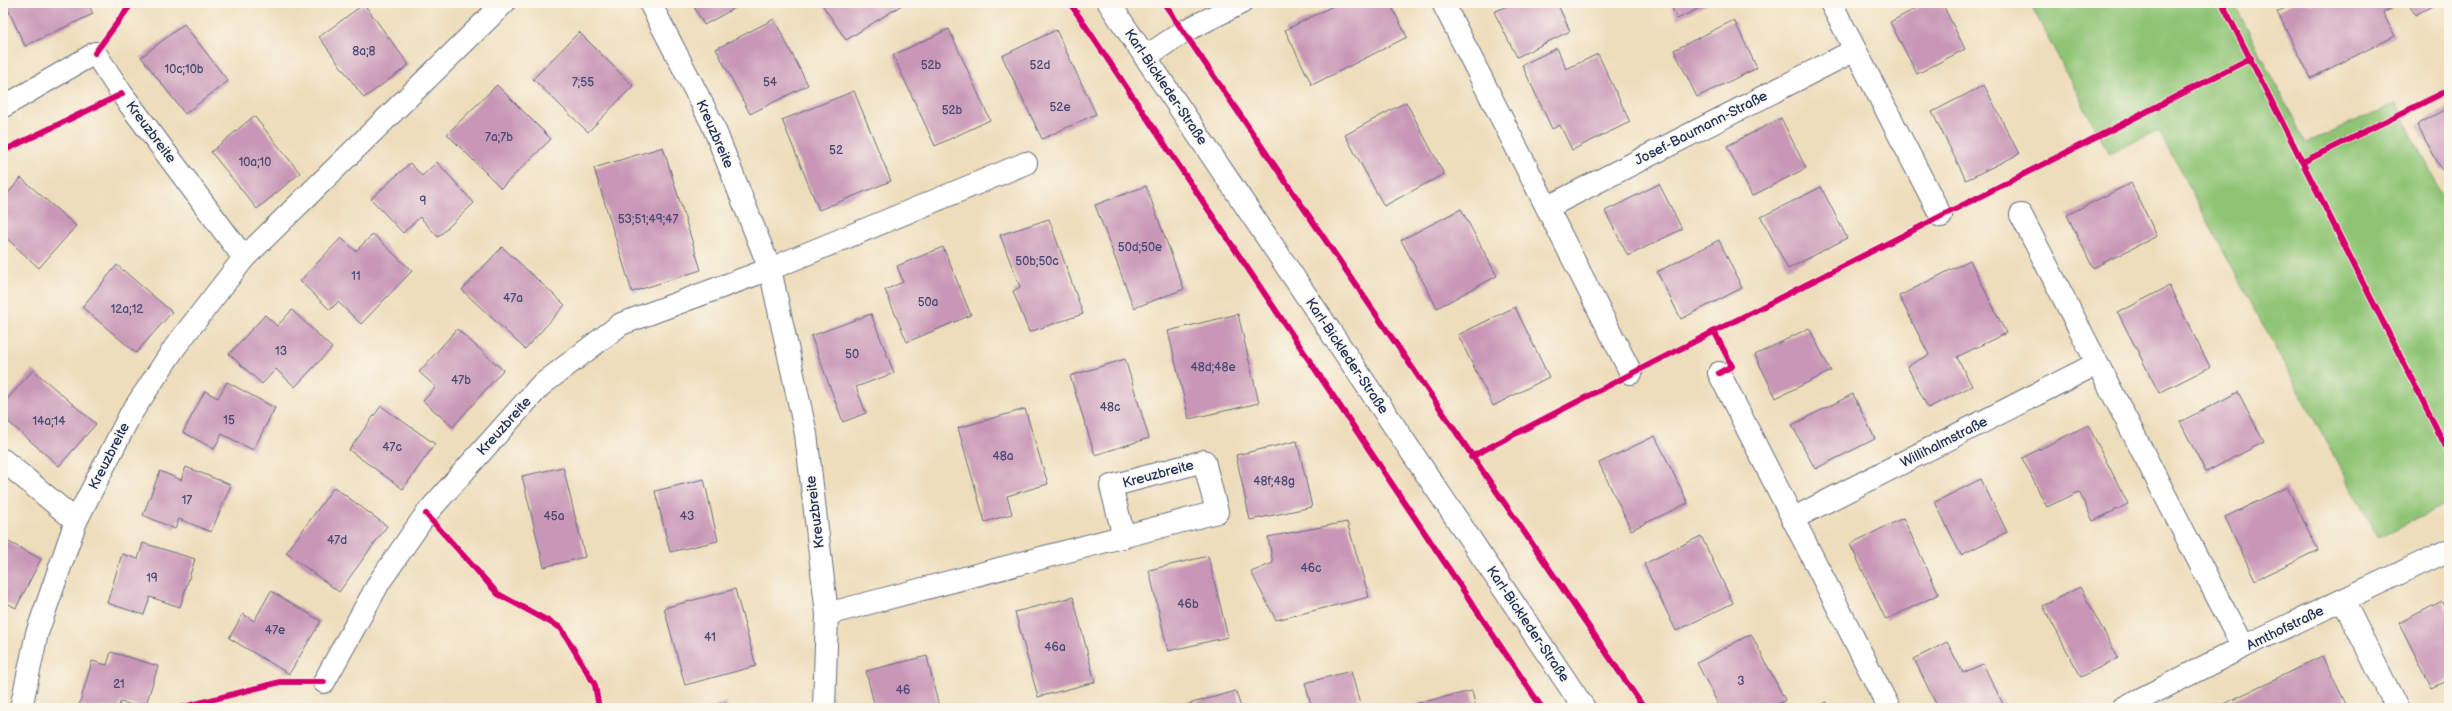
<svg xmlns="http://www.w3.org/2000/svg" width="2452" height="711" font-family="'Balsamiq Sans',sans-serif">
<rect width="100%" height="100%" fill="#fbf7ec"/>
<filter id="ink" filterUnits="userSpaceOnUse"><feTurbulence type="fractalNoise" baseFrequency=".025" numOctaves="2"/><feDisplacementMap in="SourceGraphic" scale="8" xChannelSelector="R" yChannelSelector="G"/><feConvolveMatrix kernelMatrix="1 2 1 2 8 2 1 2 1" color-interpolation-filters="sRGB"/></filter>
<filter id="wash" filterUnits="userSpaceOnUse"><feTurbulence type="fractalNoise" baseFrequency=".012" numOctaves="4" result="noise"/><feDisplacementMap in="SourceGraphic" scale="16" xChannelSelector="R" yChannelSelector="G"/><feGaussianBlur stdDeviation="0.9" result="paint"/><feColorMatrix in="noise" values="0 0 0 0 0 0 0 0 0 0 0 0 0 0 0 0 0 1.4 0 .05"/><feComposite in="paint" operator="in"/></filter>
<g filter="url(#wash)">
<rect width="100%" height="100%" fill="#edb"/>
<!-- green -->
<path fill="#8fc475" stroke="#557a6a" d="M 2030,3 L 2234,3 L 2306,143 L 2396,103 L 2449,211 L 2449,502 L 2378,538 L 2158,130 L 2109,154 Z"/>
<g id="blocks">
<!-- building -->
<g fill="#c896b6">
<path d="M 5,3 L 88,3 L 93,14 L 25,46 Z"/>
<path d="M 296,3 L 310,3 L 301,10 Z"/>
<path d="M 692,3 L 744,3 L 704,25 Z"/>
<path d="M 821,3 L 905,3 L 846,40 Z"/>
<path d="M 1339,3 L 1390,3 L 1407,37 L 1312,85 L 1285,30 Z"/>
<path d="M 1513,3 L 1557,3 L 1570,31 L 1517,57 L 1494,12 Z"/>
<path d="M 1670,3 L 1710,3 L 1677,19 Z"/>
<path d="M 1926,3 L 1942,3 L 1965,49 L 1917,74 L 1890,22 Z"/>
<path d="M 2295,3 L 2392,3 L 2394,7 L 2383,13 L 2395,36 L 2311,78 L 2277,12 Z"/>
<path d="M 2409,3 L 2438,3 L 2415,15 Z"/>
<path d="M 364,4 L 409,65 L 364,98 L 319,37 Z"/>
<path d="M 774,19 L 808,85 L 750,114 L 716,49 Z"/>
<path d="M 1734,20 L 1757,68 L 1697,97 L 1674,50 Z"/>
<path d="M 184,24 L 228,81 L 185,114 L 141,57 Z"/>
<path d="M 949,29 L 990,120 L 935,146 L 893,55 Z"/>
<path d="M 1056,30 L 1096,114 L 1042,139 L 1002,56 Z"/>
<path d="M 579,32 L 633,86 L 588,132 L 533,79 Z"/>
<path d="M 1557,48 L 1566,69 L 1598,54 L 1630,122 L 1572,150 L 1560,125 L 1552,129 L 1522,65 Z"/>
<path d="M 497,85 L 551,139 L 501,188 L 447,134 Z"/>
<path d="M 1984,85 L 2019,154 L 1966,180 L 1932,112 Z"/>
<path d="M 854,91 L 891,181 L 819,210 L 782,120 Z"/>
<path d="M 1406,102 L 1444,174 L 1384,206 L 1345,135 Z"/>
<path d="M 2449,107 L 2449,166 L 2442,170 L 2417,125 Z"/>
<path d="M 254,116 L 300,173 L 257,209 L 211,152 Z"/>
<path d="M 1781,118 L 1806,168 L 1752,196 L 1727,146 Z"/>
<path d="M 663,147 L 701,270 L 632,292 L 594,168 Z"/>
<path d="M 437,162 L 474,203 L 438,237 L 420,217 L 403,233 L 371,199 L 410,163 L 422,176 Z"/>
<path d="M 21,178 L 76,226 L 39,268 L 3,235 L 3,199 Z"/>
<path d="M 2131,183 L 2157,236 L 2093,268 L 2067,215 Z"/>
<path d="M 1659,184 L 1682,229 L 1628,256 L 1605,211 Z"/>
<path d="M 1146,186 L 1184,289 L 1134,308 L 1095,205 Z"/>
<path d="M 1821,187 L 1847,238 L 1788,269 L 1761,217 Z"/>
<path d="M 1461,209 L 1497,276 L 1437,308 L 1401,240 Z"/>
<path d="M 1049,219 L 1083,314 L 1029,332 L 1013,291 L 1020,287 L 1000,235 Z"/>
<path d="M 373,234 L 412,271 L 361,324 L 338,302 L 330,310 L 300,281 L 341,238 L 356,251 Z"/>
<path d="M 1719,240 L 1742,288 L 1681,319 L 1657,272 Z"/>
<path d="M 502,247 L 565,305 L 525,349 L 462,290 Z"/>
<path d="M 943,247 L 971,315 L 907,342 L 885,290 L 903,282 L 897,266 Z"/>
<path d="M 1970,260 L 2006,333 L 1957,357 L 1972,386 L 1928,408 L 1907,366 L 1929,355 L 1899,296 Z"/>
<path d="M 117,265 L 172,312 L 136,353 L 82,307 Z"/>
<path d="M 2169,286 L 2210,367 L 2159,393 L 2118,313 Z"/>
<path d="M 1515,307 L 1549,377 L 1493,406 L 1458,335 Z"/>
<path d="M 292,310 L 332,348 L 295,387 L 276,369 L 262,384 L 229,354 L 265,315 L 277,326 Z"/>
<path d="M 871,314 L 894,373 L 856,387 L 866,413 L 843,422 L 811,336 Z"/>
<path d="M 1238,314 L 1259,403 L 1189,419 L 1168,331 Z"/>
<path d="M 1809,328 L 1831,371 L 1776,398 L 1755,355 Z"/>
<path d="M 457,329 L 503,370 L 453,427 L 423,401 L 436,387 L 419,372 Z"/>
<path d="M 1125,359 L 1149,438 L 1095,455 L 1070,376 Z"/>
<path d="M 33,370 L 96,424 L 59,466 L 3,417 L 3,404 Z"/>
<path d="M 227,382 L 275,408 L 253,450 L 222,434 L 214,449 L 183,432 L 205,391 L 218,398 Z"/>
<path d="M 2238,392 L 2264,442 L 2206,472 L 2180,422 Z"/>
<path d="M 1853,394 L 1875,439 L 1815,469 L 1792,425 Z"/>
<path d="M 381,406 L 435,444 L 403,489 L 349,450 Z"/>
<path d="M 1025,409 L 1048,484 L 1007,496 L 1012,514 L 985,522 L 958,428 Z"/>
<path d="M 2088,425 L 2128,504 L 2093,521 L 2079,492 L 2047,507 L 2022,458 Z"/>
<path d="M 1655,436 L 1688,503 L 1631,530 L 1599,463 Z"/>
<path d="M 1297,441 L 1312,507 L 1250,520 L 1236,455 Z"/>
<path d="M 186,467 L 231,485 L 211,532 L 179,519 L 175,529 L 143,515 L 160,471 L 181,480 Z"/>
<path d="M 563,467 L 585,557 L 544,567 L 522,476 Z"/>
<path d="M 704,479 L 718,541 L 670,552 L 655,491 Z"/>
<path d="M 1981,479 L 2007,532 L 1961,555 L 1935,502 Z"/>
<path d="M 334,487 L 387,526 L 339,592 L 286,553 Z"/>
<path d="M 2287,487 L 2318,550 L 2255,580 L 2225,517 Z"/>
<path d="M 1903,518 L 1939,594 L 1886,620 L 1850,544 Z"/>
<path d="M 1347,522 L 1369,597 L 1276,620 L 1251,572 L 1273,563 L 1268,537 Z"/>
<path d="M 1701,536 L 1733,603 L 1676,631 L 1644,564 Z"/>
<path d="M 3,539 L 41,559 L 16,608 L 3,601 Z"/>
<path d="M 143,543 L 195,559 L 180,607 L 150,597 L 144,615 L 107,603 L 122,554 L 138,559 Z"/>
<path d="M 1208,556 L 1228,637 L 1168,651 L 1149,570 Z"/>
<path d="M 2080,587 L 2118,658 L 2081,677 L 2043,606 Z"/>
<path d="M 735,589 L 756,666 L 685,685 L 664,608 Z"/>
<path d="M 271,591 L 321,621 L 289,674 L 229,638 L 243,614 L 254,621 Z"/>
<path d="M 1073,597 L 1095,682 L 1038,697 L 1015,612 Z"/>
<path d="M 2442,601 L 2449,615 L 2449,680 L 2432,688 L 2399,623 Z"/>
<path d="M 1751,634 L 1785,700 L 1770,708 L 1720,708 L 1697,663 Z"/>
<path d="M 1947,642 L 1963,673 L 1983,664 L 2005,708 L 1938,708 L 1914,659 Z"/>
<path d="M 111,652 L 158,666 L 145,708 L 120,702 L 119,708 L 79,706 L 92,661 L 107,665 Z"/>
<path d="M 927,656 L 939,708 L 875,708 L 866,671 Z"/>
<path d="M 2322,656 L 2348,708 L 2224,708 L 2222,705 Z"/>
<path d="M 1351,671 L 1361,708 L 1312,708 L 1305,683 Z"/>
<path d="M 1236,691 L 1241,708 L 1174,708 Z"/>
<path d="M 1472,691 L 1476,708 L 1419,708 L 1418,703 Z"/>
<path d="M 726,702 L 728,708 L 707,708 Z"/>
<path d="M 1827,702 L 1830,708 L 1814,708 Z"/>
</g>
</g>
</g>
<g filter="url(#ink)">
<use href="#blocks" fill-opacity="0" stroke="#656c7f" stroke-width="1"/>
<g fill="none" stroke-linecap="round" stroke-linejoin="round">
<defs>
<path id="service" d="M 3,107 L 95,53"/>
<g id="minor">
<path d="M 650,3 L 712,123 L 770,269 L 806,434 L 827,614 L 824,708"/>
<path d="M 1443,3 L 1631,373"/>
<path d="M 1831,3 L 1941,216"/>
<path d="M 95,53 L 122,94 L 244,258"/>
<path d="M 1145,57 L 1183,32 L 1241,3"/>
<path d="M 1548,207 L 1855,50"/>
<path d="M 2021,215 L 2243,647"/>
<path d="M 1719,373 L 1889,708"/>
<path d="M 3,460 L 76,521"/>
<path d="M 1792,519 L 2096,364"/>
<path d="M 2343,600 L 2397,708"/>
<path d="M 827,614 L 1217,512 L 1204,461 L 1111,486 L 1124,537"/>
<path d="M 324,682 L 380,581 L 426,514 L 540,386 L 621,324 L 770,269 L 1026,163"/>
<path d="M 21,708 L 37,633 L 76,521 L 130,415 L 175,347 L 244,258 L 504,3"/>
<path d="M 2123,708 L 2243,647 L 2449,550"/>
</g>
<path id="tertiary" d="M 1109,3 L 1584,708"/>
</defs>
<!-- service casing -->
<use href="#service" stroke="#656c7f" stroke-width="23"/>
<!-- minor casing -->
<use href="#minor" stroke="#656c7f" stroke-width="24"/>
<!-- tertiary casing -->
<use href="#tertiary" stroke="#656c7f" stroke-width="24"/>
<!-- service -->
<use href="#service" stroke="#fff" stroke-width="21"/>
<!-- minor -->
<use href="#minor" stroke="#fff" stroke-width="22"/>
<!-- tertiary -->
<use href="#tertiary" stroke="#fff" stroke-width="22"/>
<defs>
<g id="cycleway">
<path d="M 1070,3 L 1542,708"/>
<path d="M 1164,3 L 1644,708"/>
<path d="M 2222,3 L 2449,453"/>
<path d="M 95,53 L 132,3"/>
<path d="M 3,151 L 122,94"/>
<path d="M 2303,162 L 2449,90"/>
<path d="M 1714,331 L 1732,366 L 1719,373"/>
<path d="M 1471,457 C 1730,321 1992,192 2251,58"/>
<path d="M 426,514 L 498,594 L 561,628 L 595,685 L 599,708"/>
<path d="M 180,708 L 280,682 L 324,682"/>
</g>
</defs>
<!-- cycleway casing -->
<use href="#cycleway" stroke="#fbf7ec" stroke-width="8"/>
<!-- cycleway -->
<use href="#cycleway" stroke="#d6006c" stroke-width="6"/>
</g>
</g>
<g text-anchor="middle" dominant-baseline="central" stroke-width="3" stroke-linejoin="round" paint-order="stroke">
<!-- number labels -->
<g font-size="12" fill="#464974">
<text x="364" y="51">8a;8</text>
<text x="931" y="65">52b</text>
<text x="1040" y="65">52d</text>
<text x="184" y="69">10c;10b</text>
<text x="583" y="82">7;55</text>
<text x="770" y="82">54</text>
<text x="1060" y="107">52e</text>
<text x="952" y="110">52b</text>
<text x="499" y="137">7a;7b</text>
<text x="836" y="150">52</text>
<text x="255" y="162">10a;10</text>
<text x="423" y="201">9</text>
<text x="648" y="219">53;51;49;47</text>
<text x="1140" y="247">50d;50e</text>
<text x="1037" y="261">50b;50c</text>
<text x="356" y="276">11</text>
<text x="513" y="298">47a</text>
<text x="928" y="302">50a</text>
<text x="127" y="309">12a;12</text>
<text x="281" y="351">13</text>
<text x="852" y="354">50</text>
<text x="1213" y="367">48d;48e</text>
<text x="461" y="380">47b</text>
<text x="1110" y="407">48c</text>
<text x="229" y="420">15</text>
<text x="49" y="421">14a;14</text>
<text x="392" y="447">47c</text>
<text x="1003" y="456">48a</text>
<text x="1274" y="481">48f;48g</text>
<text x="187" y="500">17</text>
<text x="554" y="516">45a</text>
<text x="687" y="516">43</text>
<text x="337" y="540">47d</text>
<text x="1311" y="568">46c</text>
<text x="152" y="578">19</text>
<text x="1188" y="604">46b</text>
<text x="275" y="630">47e</text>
<text x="710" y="637">41</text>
<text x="1055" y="647">46a</text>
<text x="1741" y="681">3</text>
<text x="119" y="684">21</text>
<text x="903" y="690">46</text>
</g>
<!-- street labels -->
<g font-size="14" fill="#1b2f5e" stroke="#fbf7ec">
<text transform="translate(1166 87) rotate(56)">Karl-Bickleder-Straße</text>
<text transform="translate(1701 128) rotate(-27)">Josef-Baumann-Straße</text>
<text transform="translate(151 132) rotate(53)">Kreuzbreite</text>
<text transform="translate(715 134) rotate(66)">Kreuzbreite</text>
<text transform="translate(1347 356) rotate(56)">Karl-Bickleder-Straße</text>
<text transform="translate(504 426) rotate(-48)">Kreuzbreite</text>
<text transform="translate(1944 442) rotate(-27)">Willihalmstraße</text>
<text transform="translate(109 456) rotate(-63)">Kreuzbreite</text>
<text transform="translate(1158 474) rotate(-15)">Kreuzbreite</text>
<text transform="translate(815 512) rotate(-97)">Kreuzbreite</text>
<text transform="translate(1528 624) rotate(56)">Karl-Bickleder-Straße</text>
<text transform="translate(2285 628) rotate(-26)">Amthofstraße</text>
</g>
</g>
<!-- margin -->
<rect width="2452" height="711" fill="none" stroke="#fbf7ec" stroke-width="16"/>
</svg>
